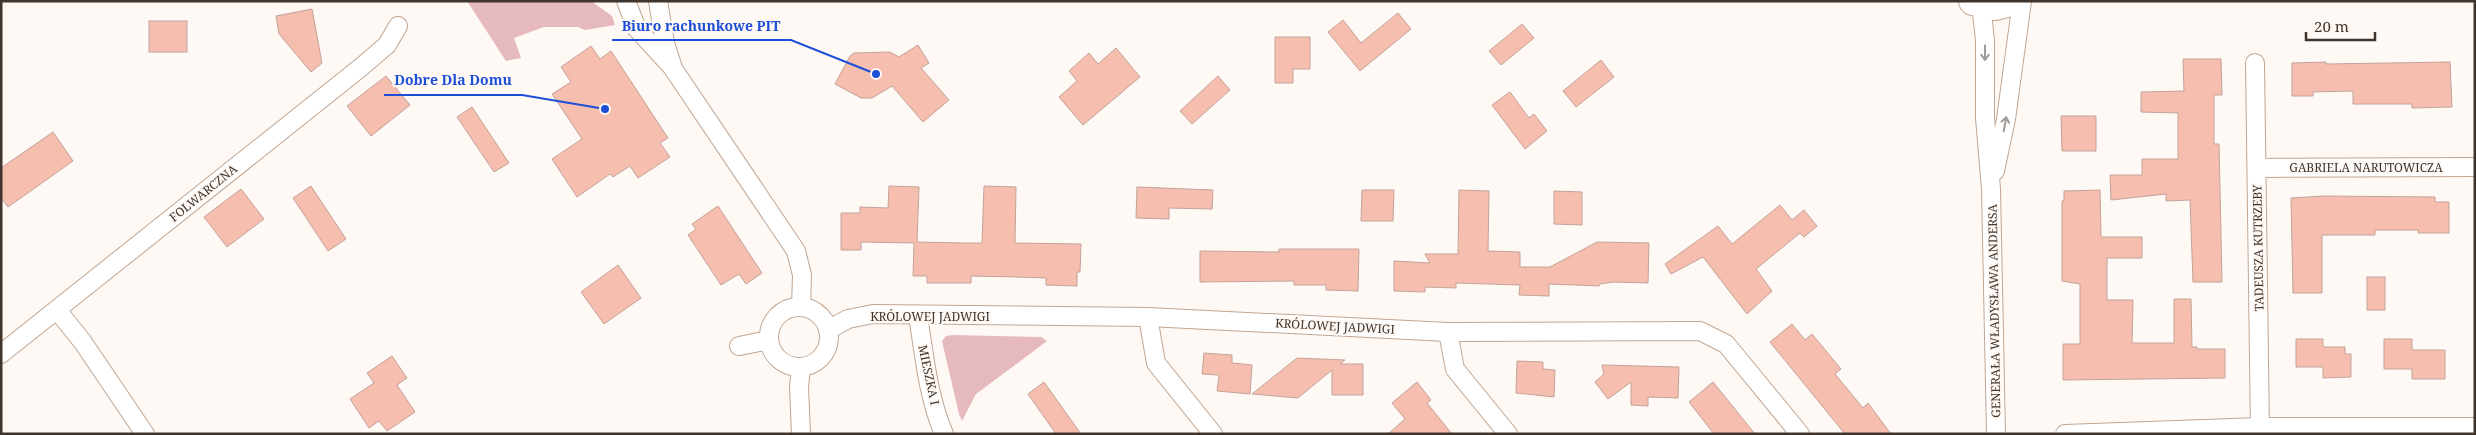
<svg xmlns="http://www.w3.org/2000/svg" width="2476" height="435" font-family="'Noto Serif',serif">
<rect width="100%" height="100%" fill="#fff9f5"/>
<!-- green -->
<g fill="#e5b9bd">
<path d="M 467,1 L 591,1 L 612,16 L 615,25 L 585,30 L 578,27 L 544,27 L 514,38 L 521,58 L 506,61 Z"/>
<path d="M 953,335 L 1041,337 L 1047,341 L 976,394 L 962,421 L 959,414 L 942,341 L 946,336 Z"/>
</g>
<!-- building -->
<g fill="#f6beaf" stroke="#c3a299">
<path d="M 312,9 L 322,63 L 311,72 L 279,34 L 276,16 Z"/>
<path d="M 1398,13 L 1411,29 L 1360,71 L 1328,32 L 1343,20 L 1361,43 Z"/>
<rect x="149" y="21" width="38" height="31"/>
<path d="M 1522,24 L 1534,38 L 1501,65 L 1489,51 Z"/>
<path d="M 1275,37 L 1310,37 L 1310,69 L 1293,69 L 1293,83 L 1275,83 Z"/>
<path d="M 918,45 L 929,63 L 921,68 L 949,100 L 923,122 L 892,86 L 872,98 L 861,98 L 835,84 L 850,56 L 854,53 L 890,52 L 899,57 Z"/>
<path d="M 591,46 L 600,59 L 611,51 L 668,138 L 660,143 L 670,157 L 638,178 L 630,166 L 613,177 L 610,174 L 577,197 L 552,159 L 582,139 L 552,94 L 571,82 L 561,67 Z"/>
<path d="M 1116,48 L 1140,77 L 1083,125 L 1059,97 L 1077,81 L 1069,71 L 1089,53 L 1098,64 Z"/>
<path d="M 2183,59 L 2221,59 L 2222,95 L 2214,95 L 2214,144 L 2219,144 L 2222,282 L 2193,282 L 2190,200 L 2166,201 L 2166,194 L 2111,200 L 2110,175 L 2142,175 L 2142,159 L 2178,159 L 2178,113 L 2141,112 L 2141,92 L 2184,91 Z"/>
<path d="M 1601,60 L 1614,77 L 1576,107 L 1563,91 Z"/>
<path d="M 2326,62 L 2326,64 L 2450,62 L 2452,107 L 2412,108 L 2412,104 L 2353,104 L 2353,91 L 2313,92 L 2313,96 L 2292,96 L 2292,63 Z"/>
<path d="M 386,76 L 410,105 L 371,136 L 347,106 Z"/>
<path d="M 1218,76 L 1230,90 L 1192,124 L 1180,111 Z"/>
<path d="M 1510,92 L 1529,118 L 1534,114 L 1547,131 L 1525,149 L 1492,105 Z"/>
<path d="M 472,107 L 509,163 L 494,172 L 457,117 Z"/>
<path d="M 2061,116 L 2096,116 L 2096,151 L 2062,151 Z"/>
<path d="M 53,132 L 73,161 L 8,207 L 1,198 L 1,168 Z"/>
<path d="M 311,186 L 346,239 L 328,251 L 293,198 Z"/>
<path d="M 889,186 L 919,187 L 917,242 L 964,243 L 982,243 L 984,186 L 1016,187 L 1015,243 L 1081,244 L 1080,272 L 1077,272 L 1077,286 L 1046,285 L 1046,278 L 1016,277 L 971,276 L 971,283 L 927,283 L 927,276 L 913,276 L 914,243 L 861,242 L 861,250 L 841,250 L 841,213 L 860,213 L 860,207 L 888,208 Z"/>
<path d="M 1137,187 L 1213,190 L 1212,209 L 1169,208 L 1169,219 L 1136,218 Z"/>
<path d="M 241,189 L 264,219 L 227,247 L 204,217 Z"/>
<path d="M 1362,190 L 1394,190 L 1393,221 L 1361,221 Z"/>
<path d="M 1459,190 L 1489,191 L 1488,251 L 1520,252 L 1520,267 L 1550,267 L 1597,242 L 1649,243 L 1648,283 L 1613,282 L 1600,284 L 1599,286 L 1549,284 L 1549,296 L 1519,295 L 1520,285 L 1456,283 L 1456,288 L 1425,287 L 1425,292 L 1394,291 L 1394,261 L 1430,263 L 1425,254 L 1458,254 Z"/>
<path d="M 2100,190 L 2101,237 L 2142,237 L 2142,258 L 2107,258 L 2107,300 L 2133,300 L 2132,343 L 2174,343 L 2174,299 L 2191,299 L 2192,347 L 2197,347 L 2197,349 L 2225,349 L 2225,378 L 2063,380 L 2063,344 L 2080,344 L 2080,284 L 2062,281 L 2062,201 L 2064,201 L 2064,191 Z"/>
<path d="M 1554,191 L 1582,192 L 1582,225 L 1554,224 Z"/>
<path d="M 2324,196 L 2435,197 L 2435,202 L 2449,202 L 2449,233 L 2418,233 L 2418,230 L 2375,230 L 2375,235 L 2322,235 L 2322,293 L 2293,293 L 2291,198 Z"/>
<path d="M 1780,205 L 1792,220 L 1804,210 L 1817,226 L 1804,237 L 1800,233 L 1756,269 L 1772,291 L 1747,314 L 1703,257 L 1671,274 L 1665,264 L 1718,226 L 1732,244 Z"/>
<path d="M 718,206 L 762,273 L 746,284 L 739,274 L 721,285 L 688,235 L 696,229 L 692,224 Z"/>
<path d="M 1279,249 L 1359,249 L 1358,291 L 1326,290 L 1326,285 L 1294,285 L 1294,281 L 1200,282 L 1200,251 L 1279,252 Z"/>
<path d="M 618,265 L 641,298 L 604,324 L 581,292 Z"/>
<rect x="2367" y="277" width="18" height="33"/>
<path d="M 1792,324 L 1805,340 L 1812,334 L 1841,369 L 1835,374 L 1863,408 L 1868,403 L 1891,434 L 1845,434 L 1770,342 Z"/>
<path d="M 2296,339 L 2323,339 L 2323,347 L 2345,347 L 2345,354 L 2351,354 L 2351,377 L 2323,378 L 2323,367 L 2296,367 Z"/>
<path d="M 2384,339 L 2412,339 L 2412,350 L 2445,350 L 2445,379 L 2412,379 L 2412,369 L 2384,369 Z"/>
<path d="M 1204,353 L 1232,355 L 1232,363 L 1252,365 L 1250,394 L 1217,391 L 1219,375 L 1202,374 Z"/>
<path d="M 392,356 L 407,378 L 397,385 L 415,412 L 387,431 L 379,421 L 369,428 L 350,399 L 374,383 L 367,373 Z"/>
<path d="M 1297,358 L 1345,360 L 1340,364 L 1363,364 L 1363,395 L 1332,395 L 1332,370 L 1298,398 L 1252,394 Z"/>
<path d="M 1517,361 L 1543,362 L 1543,369 L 1555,370 L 1554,397 L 1516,393 Z"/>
<path d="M 1602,365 L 1679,367 L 1678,398 L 1648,397 L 1648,406 L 1631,405 L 1631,382 L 1608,399 L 1595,382 L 1604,374 Z"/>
<path d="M 1044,382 L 1081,434 L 1056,434 L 1028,394 Z"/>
<path d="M 1417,382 L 1431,400 L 1427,403 L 1452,434 L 1388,434 L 1405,419 L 1392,403 Z"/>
<path d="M 1713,382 L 1755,434 L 1714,434 L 1689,402 Z"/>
</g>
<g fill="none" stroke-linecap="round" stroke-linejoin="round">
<defs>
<g id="street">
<path d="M 626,1 L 637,29 L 672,67 L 796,251 L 802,275 L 801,307"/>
<path d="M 658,1 L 665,43 L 672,65"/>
<path d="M 1981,4 L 1985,40 L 1985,118 L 1991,189 L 1996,434"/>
<path d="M 2255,63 L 2260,434"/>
<path d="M 2257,168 L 2475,167"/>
<path d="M 1995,171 L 2006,119 L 2022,1"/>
<circle cx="799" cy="337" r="30"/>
<path d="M 57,310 L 82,341 L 145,434"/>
<path d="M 918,315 C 924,354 928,397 944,434"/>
<path d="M 1148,317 L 1156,363 L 1213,434"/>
<path d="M 828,330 L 848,319 L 873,314 L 1148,317 L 1448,332 L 1700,331 L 1726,344 L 1800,434"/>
<path d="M 1448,332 L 1455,369 L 1508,434"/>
<path d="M 739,346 L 769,340"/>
<path d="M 1,354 L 360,68 L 387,45 L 398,26"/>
<path d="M 801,367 L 799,387 L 801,434"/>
<path d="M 2065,434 L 2260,427 L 2475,427"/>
</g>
<path id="primary" d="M 1973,1 L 1995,6 L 2016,1"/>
</defs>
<!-- street casing -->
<use href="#street" stroke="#c0a692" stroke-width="20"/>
<!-- primary casing -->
<use href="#primary" stroke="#c0a692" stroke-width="30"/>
<!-- street -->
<use href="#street" stroke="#fff" stroke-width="18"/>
<!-- primary -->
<use href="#primary" stroke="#fff" stroke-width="28"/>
</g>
<!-- one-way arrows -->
<defs><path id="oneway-shaft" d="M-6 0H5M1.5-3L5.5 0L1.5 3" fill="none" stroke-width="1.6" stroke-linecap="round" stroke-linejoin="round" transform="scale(1.25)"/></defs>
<g stroke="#a09a96">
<use href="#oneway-shaft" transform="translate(1985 53) rotate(90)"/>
<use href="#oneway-shaft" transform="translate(2005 124) rotate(-80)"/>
</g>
<g text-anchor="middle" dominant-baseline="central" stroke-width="4.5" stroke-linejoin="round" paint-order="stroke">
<!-- street labels -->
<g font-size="12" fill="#40352d" stroke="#fff9f5">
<text x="2366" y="167">GABRIELA NARUTOWICZA</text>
<text transform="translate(203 193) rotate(-39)">FOLWARCZNA</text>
<text transform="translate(2258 248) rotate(-91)">TADEUSZA KUTRZEBY</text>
<text transform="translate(1994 311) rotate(-91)">GENERAŁA WŁADYSŁAWA ANDERSA</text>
<text x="930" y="316">KRÓLOWEJ JADWIGI</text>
<text transform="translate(1335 326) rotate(3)">KRÓLOWEJ JADWIGI</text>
<text transform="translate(929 375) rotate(78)">MIESZKA I</text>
</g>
</g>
<!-- callouts -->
<path fill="none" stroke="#1d4ed8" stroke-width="2" d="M876 74L791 40H612M605 109L522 95H384"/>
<g fill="#1d4ed8" stroke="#fff9f5" stroke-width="2">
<circle cx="876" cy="74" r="5"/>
<circle cx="605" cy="109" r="5"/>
</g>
<g font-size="14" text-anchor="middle" font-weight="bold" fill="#1d4ed8" stroke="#fff9f5" stroke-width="4.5" stroke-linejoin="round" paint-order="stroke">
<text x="701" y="31">Biuro rachunkowe PIT</text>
<text x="453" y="85">Dobre Dla Domu</text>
</g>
<!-- border -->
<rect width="2476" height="435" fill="none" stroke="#40352d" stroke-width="5"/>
<!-- scale -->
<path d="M2306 32v8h69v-8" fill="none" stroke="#40352d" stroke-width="2.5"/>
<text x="2314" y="32" font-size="15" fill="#40352d" stroke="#fff9f5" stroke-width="4" paint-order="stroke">20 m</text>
</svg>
